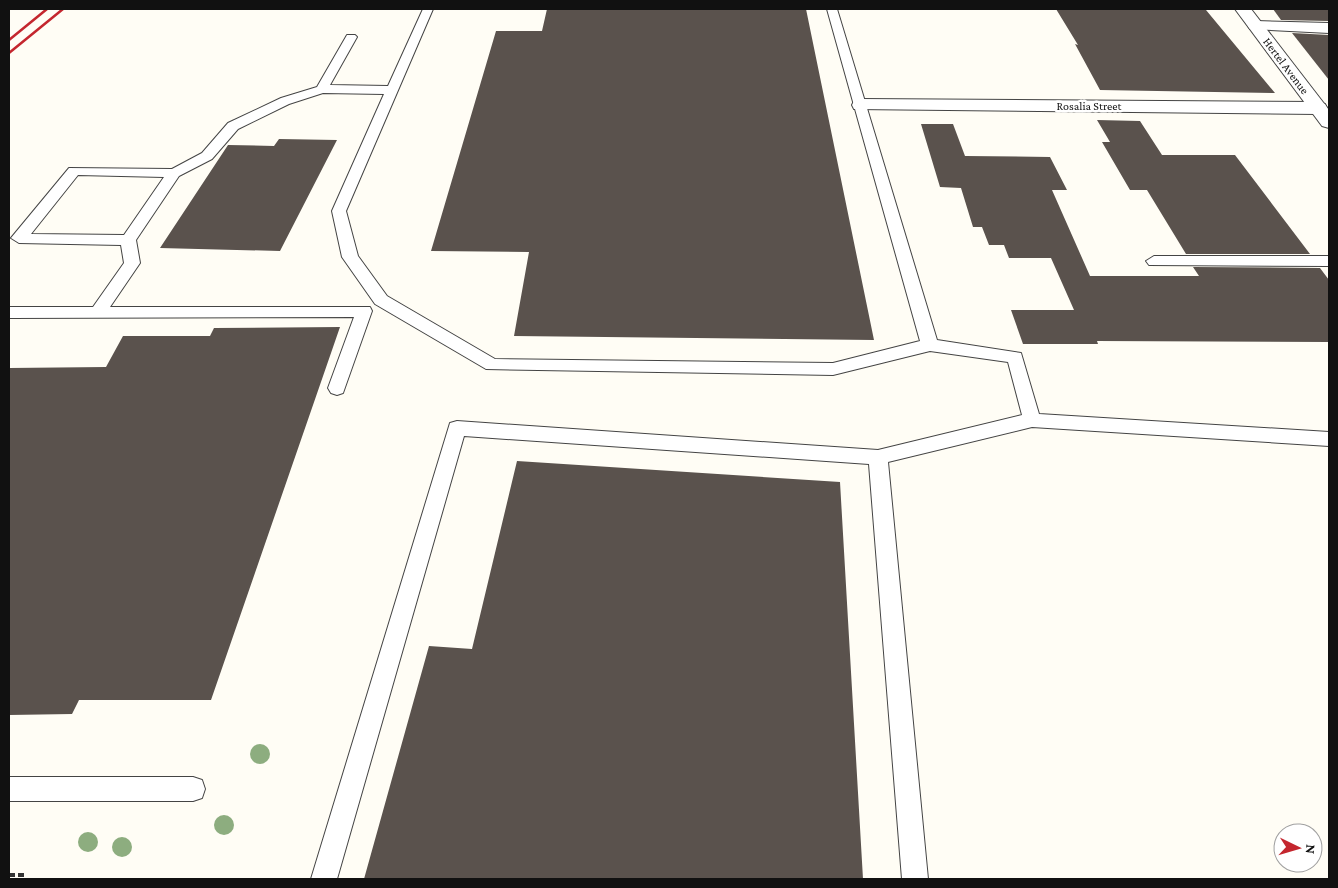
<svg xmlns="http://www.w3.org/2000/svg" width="1338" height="888" font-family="'Crimson Pro',serif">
<rect width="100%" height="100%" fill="#fffdf5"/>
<!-- building -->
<g fill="#5a524d">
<path d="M 547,9 L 806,9 L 874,340 L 514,336 L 529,252 L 431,251 L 496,31 L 542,31 Z"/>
<path d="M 1056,9 L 1206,10 L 1275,93 L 1100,90 L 1075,44 L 1078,45 Z"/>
<path d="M 1273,9 L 1329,9 L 1329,21 L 1281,20 Z"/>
<path d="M 1292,33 L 1329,35 L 1329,80 Z"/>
<path d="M 1097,120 L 1140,121 L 1162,155 L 1235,155 L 1310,254 L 1186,254 L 1147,190 L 1130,190 L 1102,142 L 1110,142 Z"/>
<path d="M 921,124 L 953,124 L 965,156 L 1050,157 L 1067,190 L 1052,190 L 1090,276 L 1199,276 L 1193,267 L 1320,268 L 1329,280 L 1329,342 L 1097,341 L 1098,344 L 1023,344 L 1011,310 L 1074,310 L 1051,258 L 1009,258 L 1004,245 L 989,245 L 982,227 L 973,227 L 961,188 L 940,187 Z"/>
<path d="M 279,139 L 337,140 L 280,251 L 160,248 L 228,145 L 274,146 Z"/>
<path d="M 340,327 L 211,700 L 79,700 L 72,714 L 9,715 L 9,368 L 106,367 L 123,336 L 210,336 L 214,328 Z"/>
<path d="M 517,461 L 840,482 L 863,879 L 364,879 L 429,646 L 472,649 Z"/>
</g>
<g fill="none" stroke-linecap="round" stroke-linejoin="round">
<defs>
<g id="service">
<path d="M 423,9 L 433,9 L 346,211 L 358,256 L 387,296 L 495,359 L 833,363 L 920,341 L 827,9 L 837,9 L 937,340 L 1021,353 L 1039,414 L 1329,432 L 1329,446 L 1032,427 L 888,462 L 928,879 L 902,879 L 869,464 L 464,436 L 337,879 L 311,879 L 450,423 L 457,421 L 878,450 L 1022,415 L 1008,362 L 930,351 L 833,375 L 486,369 L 375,304 L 342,257 L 332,211 L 384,94 L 323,93 L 289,104 L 238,129 L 212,159 L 179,176 L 136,240 L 140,263 L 110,307 L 370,307 L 372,311 L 343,393 L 337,395 L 331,393 L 328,388 L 354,317 L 9,318 L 9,307 L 93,307 L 124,263 L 121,245 L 19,243 L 11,238 L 69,168 L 172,169 L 202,153 L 228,123 L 281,98 L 317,87 L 347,35 L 355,35 L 357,37 L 330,85 L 388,86 ZM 78,175 L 164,177 L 124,235 L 31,234 Z"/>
<path d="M 1154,256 L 1329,256 L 1329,266 L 1149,265 L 1146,261 Z"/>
<path d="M 9,777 L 193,777 L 202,780 L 205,789 L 202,798 L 193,801 L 9,801 Z"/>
</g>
<g id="minor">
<path d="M 1256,21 L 1329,23 L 1329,33 L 1250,29 L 1248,26 L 1250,23 Z"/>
<path d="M 861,99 L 1318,102 L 1325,104 L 1327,108 L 1325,112 L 1318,114 L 854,109 L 852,105 L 854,101 Z"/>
</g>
<path id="tertiary" d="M 1235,9 L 1251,9 L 1329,110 L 1329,128 L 1322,126 Z"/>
</defs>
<!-- service casing -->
<use href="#service" stroke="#444" stroke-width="2"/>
<!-- minor casing -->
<use href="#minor" stroke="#444" stroke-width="2"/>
<!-- tertiary casing -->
<use href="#tertiary" stroke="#444" stroke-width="2"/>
<!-- path -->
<path stroke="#333" stroke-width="4" stroke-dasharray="6 3" stroke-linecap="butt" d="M 9,875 L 25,875"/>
<!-- service -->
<use href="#service" fill="#fff" fill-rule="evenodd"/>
<!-- minor -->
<use href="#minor" fill="#fff" fill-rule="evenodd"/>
<!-- tertiary -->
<use href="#tertiary" fill="#fff" fill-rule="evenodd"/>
<!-- rail -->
<g stroke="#c4262e" stroke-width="2.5">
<path d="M 9,40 L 47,9"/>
<path d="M 9,53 L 63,9"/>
</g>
</g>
<!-- trees -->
<g fill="#8dad7f">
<circle cx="260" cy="754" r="10"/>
<circle cx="224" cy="825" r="10"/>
<circle cx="88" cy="842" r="10"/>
<circle cx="122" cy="847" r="10"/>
</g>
<g text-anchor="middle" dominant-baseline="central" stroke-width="5" stroke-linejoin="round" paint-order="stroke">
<!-- far-street labels -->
<g font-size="12" fill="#111" stroke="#fff">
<text transform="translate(1286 66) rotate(53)">Hertel Avenue</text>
<text x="1089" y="106">Rosalia Street</text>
</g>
</g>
<!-- border -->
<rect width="1338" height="888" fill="none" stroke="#111111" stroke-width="20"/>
<!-- north arrow -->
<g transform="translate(1298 848) rotate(95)"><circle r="24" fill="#ffffff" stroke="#a0a0a0"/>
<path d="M0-4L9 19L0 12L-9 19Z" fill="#c4262e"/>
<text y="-8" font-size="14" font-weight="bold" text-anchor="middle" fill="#111111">N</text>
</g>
</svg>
